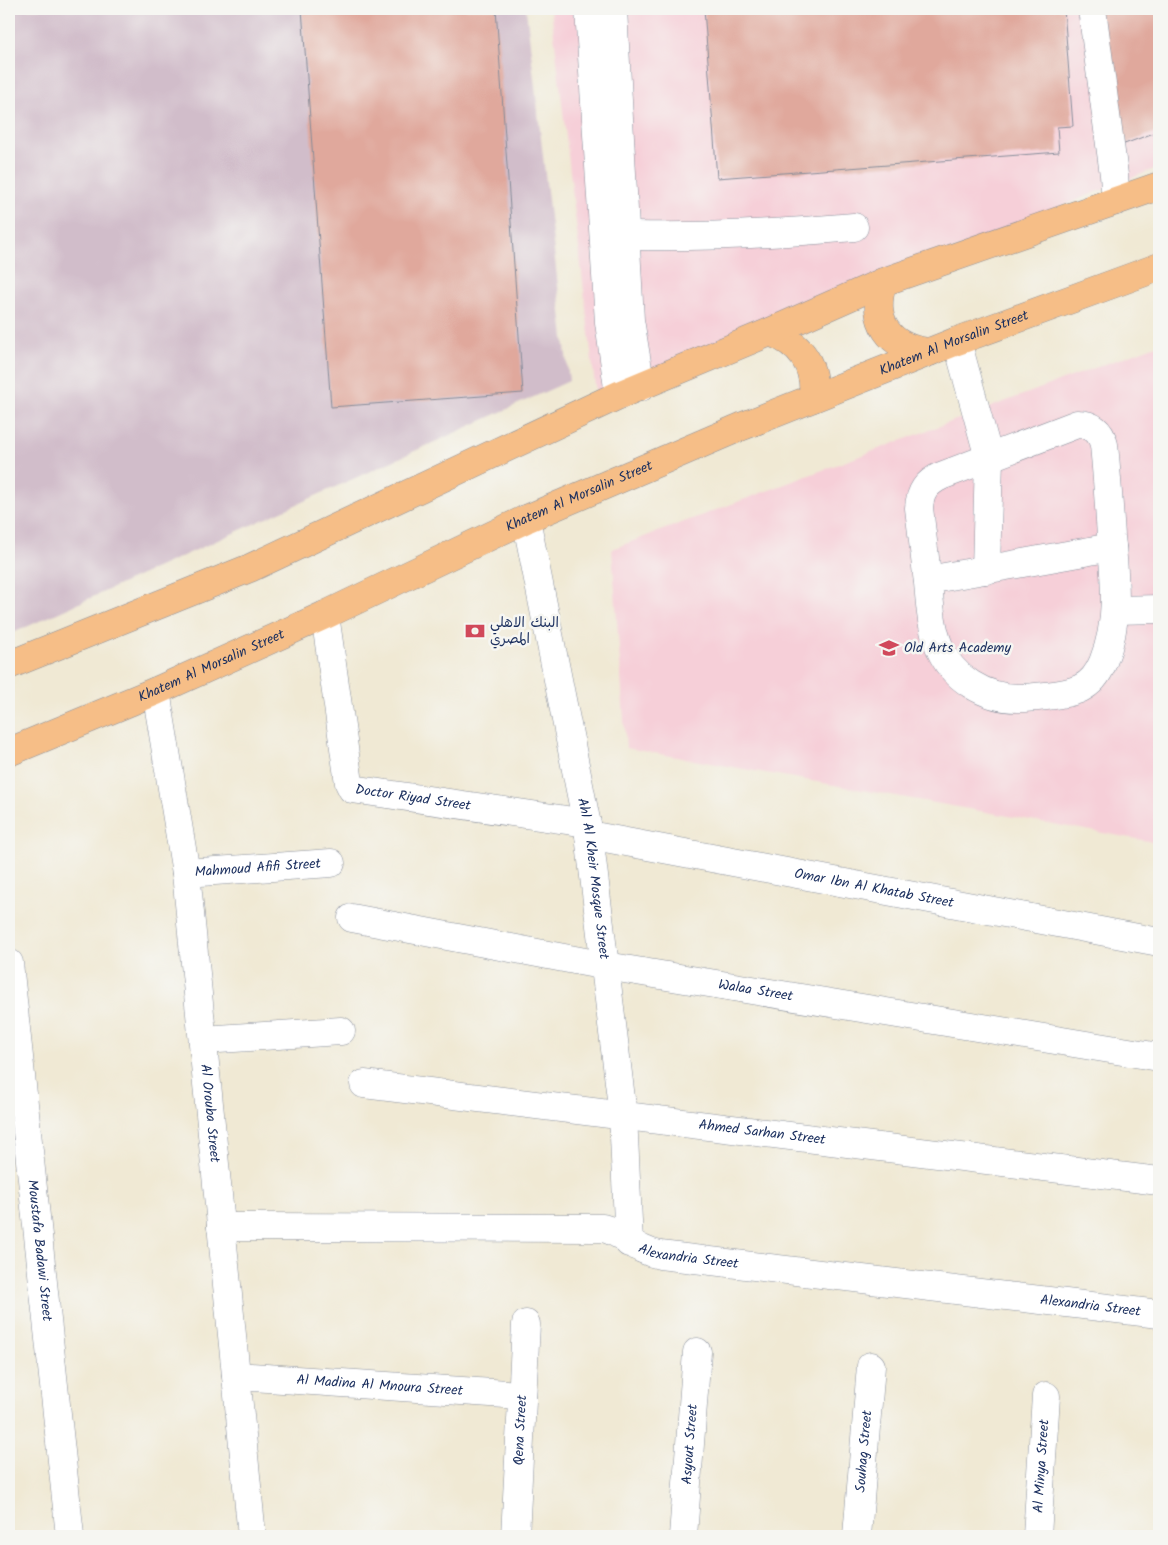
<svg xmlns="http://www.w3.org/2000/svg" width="1168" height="1545" font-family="Kalam,'Playpen Sans Arabic',sans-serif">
<rect width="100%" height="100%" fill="#f6f6f2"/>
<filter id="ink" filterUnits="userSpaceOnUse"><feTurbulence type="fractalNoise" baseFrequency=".02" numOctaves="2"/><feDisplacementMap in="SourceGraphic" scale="10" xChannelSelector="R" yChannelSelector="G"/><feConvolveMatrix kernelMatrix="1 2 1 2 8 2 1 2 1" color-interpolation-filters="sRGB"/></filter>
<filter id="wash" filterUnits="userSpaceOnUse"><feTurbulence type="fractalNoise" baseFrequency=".0096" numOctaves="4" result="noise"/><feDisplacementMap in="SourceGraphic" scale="20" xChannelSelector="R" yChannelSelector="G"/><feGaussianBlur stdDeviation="1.12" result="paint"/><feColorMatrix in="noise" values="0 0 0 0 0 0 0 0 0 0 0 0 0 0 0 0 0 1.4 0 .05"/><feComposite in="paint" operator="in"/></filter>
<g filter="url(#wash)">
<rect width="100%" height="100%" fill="#f0e9d4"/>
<!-- built -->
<g fill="#f6cfd8">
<path d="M 551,9 L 1159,9 L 1159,167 L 596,394 Z"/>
<path d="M 1159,344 L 1159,843 L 626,748 L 612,549 Z"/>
</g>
<!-- industrial -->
<path fill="#d1bdca" d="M 9,9 L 526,9 L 569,381 L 13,633 L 9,537 Z"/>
<g id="blocks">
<!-- building -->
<g fill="#e0a89c">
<path d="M 302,9 L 496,9 L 523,393 L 331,407 Z"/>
<path d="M 704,9 L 1064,9 L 1073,126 L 1057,127 L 1059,152 L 717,178 Z"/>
<path d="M 1099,9 L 1159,9 L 1159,131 L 1111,149 Z"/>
</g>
</g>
</g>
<g filter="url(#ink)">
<use href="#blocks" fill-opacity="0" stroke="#868c99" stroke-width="1"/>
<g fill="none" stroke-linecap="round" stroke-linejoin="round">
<defs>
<g id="minor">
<path d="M 589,9 L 609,322 L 619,395"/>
<path d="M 613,9 L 630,320 L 641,387"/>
<path d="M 1092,9 L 1114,175 L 1116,201"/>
<path d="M 607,235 C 689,239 772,234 854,227"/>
<path d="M 957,341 L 989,458 L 986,570"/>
<path d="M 1077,424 C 1092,424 1101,431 1104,445 C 1107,475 1109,506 1111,536 C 1115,579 1120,621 1103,662 C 1092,690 1073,693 1046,696 C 1037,697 1028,698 1020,698 C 986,699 951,678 939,646 C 931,627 930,604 928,583 C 925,558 922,533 919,508 C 920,492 926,483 941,476 Z"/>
<path id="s1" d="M 526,519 L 589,835 L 623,1115 L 629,1243"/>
<path d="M 928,580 L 1112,547"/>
<path d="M 1116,610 L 1159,609"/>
<path id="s2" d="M 325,615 L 349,783 L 352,789 L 587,823"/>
<path id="s3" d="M 156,691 L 186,873 L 252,1536"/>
<path id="s4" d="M 589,835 L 1159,942"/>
<path id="s5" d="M 186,873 L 331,863"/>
<path id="s6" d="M 352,918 L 606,966 L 1159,1057"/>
<path id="s7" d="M 9,963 L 70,1536"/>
<path d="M 203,1040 L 341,1031"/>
<path id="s8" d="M 364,1084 L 1159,1181"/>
<path id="s9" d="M 221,1227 L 603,1228 C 627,1234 633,1250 660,1255 L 1159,1314"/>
<path id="s10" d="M 236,1376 L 522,1395"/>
<path id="s11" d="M 515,1536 L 526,1324"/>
<path id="s12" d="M 683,1536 L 697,1352"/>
<path id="s13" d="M 857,1536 L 871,1366"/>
<path id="s14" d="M 1037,1536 L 1046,1396"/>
</g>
<g id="major">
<path d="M 883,282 C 870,321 889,348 929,352"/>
<path d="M 770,332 C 801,344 816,365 813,398"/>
<path d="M 9,665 L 250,568 L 619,395 L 770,332 L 883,282 L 1159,186"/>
<path id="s15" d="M 9,752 L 156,691 L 325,615 L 526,519 L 743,426 L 957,341 L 1159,267"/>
</g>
</defs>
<!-- minor casing -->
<use href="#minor" stroke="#868c99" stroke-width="29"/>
<!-- major casing -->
<use href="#major" stroke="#868c99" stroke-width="29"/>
<!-- minor -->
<use href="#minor" stroke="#fff" stroke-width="28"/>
<!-- major -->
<use href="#major" stroke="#f6be87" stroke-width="28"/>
</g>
</g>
<!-- icons -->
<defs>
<symbol id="bank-bare" viewBox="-9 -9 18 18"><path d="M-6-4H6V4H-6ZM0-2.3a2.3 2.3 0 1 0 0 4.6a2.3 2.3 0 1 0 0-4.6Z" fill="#d1495b" stroke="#f6f6f2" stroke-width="2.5" paint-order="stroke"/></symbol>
<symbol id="university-bare" viewBox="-9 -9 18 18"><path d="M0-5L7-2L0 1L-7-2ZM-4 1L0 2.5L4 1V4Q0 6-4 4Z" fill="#d1495b" stroke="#f6f6f2" stroke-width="2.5" paint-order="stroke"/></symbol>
</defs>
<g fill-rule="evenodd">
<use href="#bank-bare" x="461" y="617" width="28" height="28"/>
<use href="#university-bare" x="875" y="634" width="28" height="28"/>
</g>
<g text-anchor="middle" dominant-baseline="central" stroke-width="5" stroke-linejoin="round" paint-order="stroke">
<!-- street labels -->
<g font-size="14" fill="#1b2f5e" stroke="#f6f6f2">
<text stroke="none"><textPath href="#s15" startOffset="1030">Khatem Al Morsalin Street</textPath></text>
<text stroke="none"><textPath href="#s15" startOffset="625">Khatem Al Morsalin Street</textPath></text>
<text stroke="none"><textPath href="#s15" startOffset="220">Khatem Al Morsalin Street</textPath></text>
<text stroke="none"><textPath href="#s2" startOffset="238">Doctor Riyad Street</textPath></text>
<text stroke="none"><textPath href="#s5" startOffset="72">Mahmoud Afifi Street</textPath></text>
<text stroke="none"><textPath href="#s1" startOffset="366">Ahl Al Kheir Mosque Street</textPath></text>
<text stroke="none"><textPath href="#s4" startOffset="290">Omar Ibn Al Khatab Street</textPath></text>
<text stroke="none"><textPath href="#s6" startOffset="410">Walaa Street</textPath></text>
<text stroke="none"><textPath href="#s3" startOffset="426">Al Orouba Street</textPath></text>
<text stroke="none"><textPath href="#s8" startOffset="401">Ahmed Sarhan Street</textPath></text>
<text stroke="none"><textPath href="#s7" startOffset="289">Moustafa Badawi Street</textPath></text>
<text stroke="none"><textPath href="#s9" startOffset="474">Alexandria Street</textPath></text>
<text stroke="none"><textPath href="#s9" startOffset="879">Alexandria Street</textPath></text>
<text stroke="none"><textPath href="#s10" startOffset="144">Al Madina Al Mnoura Street</textPath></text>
<text stroke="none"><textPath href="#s11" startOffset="106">Qena Street</textPath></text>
<text stroke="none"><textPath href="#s12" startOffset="92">Asyout Street</textPath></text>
<text stroke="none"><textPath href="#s13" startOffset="85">Souhag Street</textPath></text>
<text stroke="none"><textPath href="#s14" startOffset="70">Al Minya Street</textPath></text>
</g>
<!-- poi labels -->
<g font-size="14" fill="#1b2f5e" stroke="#f6f6f2" text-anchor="start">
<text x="490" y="623">البنك الاهلي<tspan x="490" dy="16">المصري</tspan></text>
<text x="904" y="648">Old Arts Academy</text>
</g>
</g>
<!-- margin -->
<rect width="1168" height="1545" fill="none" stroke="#f6f6f2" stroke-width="30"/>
</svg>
